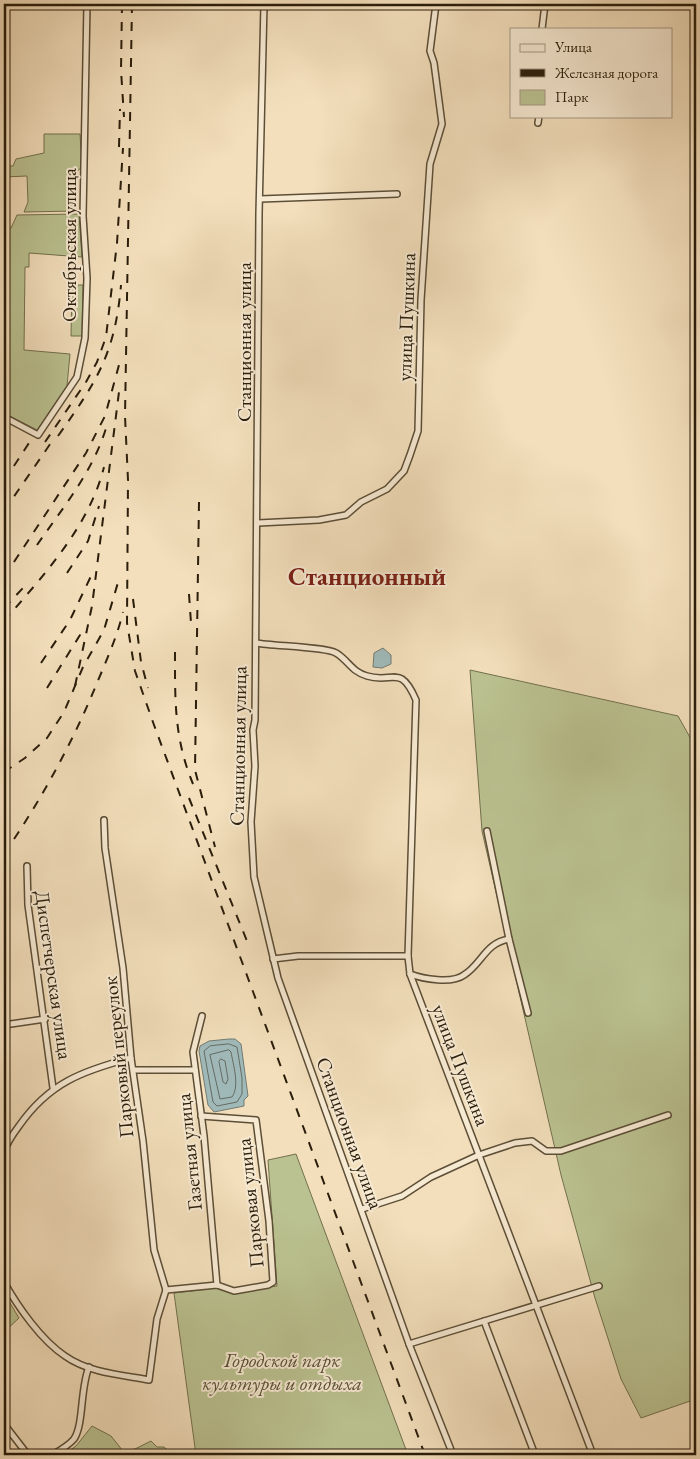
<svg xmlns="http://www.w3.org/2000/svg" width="700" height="1459" font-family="'EB Garamond',serif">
<rect width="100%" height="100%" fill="#f3dfbc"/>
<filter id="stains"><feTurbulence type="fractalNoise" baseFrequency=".004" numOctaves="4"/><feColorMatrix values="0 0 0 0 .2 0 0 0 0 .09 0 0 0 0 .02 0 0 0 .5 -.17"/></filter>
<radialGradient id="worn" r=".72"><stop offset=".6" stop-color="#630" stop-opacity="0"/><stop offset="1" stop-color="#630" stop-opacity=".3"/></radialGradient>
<!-- green -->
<g fill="#bbc291" stroke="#72704e">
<path d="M 44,134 L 80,134 L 82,167 L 75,173 L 75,211 L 24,212 L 28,202 L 27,176 L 4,177 L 4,166 L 13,166 L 16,159 L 44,153 Z"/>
<path d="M 79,214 L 82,257 L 29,253 L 29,267 L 25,267 L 24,350 L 70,354 L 67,386 L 37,430 L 4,413 L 4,228 L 11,228 L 17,215 Z"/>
<path d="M 72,285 L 83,285 L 82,336 L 71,336 Z"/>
<path d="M 470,670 L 678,716 L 696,748 L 696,1399 L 641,1418 L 621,1379 L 595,1298 L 561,1175 L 482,831 Z"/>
<path d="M 296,1154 L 408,1455 L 196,1455 L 174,1293 L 216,1288 L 231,1293 L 277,1286 L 268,1160 Z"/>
<path d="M 4,1293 L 19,1318 L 4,1332 Z"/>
<path d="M 92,1426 L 111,1436 L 123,1451 L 135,1449 L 151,1441 L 157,1447 L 164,1447 L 173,1455 L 63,1455 L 76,1446 Z"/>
</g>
<!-- water -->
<g fill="#a0baba" stroke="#717b74">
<path d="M 383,648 L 391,655 L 391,664 L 382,668 L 373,667 L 374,653 Z"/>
<path d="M 229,1039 L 235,1039 L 241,1044 L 248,1096 L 244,1100 L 244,1106 L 214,1112 L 208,1105 L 199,1051 L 200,1046 L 209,1041 Z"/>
</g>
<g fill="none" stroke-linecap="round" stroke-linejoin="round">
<!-- shore -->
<g stroke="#656c62" stroke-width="1">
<path d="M 229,1044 L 237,1047 L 242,1078 L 242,1094 L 237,1102 L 217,1106 L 213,1102 L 204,1051 L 210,1046 Z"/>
<path d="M 229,1050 L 231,1052 C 233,1064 240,1086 232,1097 L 220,1099 L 210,1055 Z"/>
<path d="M 221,1059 L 225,1061 L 228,1079 L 226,1084 L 223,1082 L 219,1062 Z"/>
</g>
<defs>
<g id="street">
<path d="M 264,4 L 259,213 L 255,720 L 253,730 L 255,766 L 251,822 L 254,877 L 278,978 L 409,1344 L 453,1455"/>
<path d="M 542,29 L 545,4"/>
<path d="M 538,123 L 539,116"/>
<path d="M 260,199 L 397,194"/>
<path d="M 4,417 L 38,435 L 77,377 L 85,338 L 87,278 L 83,216 L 87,4"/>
<path d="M 258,523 L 319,520 L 346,515 L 361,502 L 387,489 L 404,471 L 410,455 L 418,431 L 421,300 L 430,164 L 442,124 L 434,63 L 430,51 L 436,4"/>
<path d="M 256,643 C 272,646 326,647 336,653 C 348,660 352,672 367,676 C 393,684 400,663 416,700 L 408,956 L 410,974 L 593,1455"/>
<path d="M 104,820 L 105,848 L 123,968 L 131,1058 L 143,1141 L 154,1250 L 166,1290"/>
<path d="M 487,831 L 509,939 L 528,1013"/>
<path d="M 27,866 L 28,905 L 53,1088"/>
<path d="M 273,959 L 298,956 L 408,956"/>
<path d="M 410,974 C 423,979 452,984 464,975 C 482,964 485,943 509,939"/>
<path d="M 202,1016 L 193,1052 L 204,1136 L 217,1285"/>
<path d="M 4,1025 L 45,1019"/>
<path d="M 134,1070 L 195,1070"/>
<path d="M 4,1152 C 7,1142 13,1134 19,1126 C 49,1083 82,1071 131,1058"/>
<path d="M 362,1209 L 402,1196 L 431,1177 L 479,1155 L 515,1143 L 532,1141 L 546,1151 L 561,1151 L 668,1115"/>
<path d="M 4,1282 C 18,1307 41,1340 65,1356 C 89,1373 122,1375 149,1380 L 157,1319 L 166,1290"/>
<path d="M 166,1290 L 217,1285 L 234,1291 L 268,1285 L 273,1282 L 269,1221 L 256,1120 L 201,1116"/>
<path d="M 484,1321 L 535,1455"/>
<path d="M 409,1344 L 599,1286"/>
<path d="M 4,1424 L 28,1455"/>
<path d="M 52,1455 C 59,1451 69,1445 74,1439 C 84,1424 80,1388 89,1367"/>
</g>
</defs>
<!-- street casing -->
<use href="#street" stroke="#5c4e37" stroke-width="8"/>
<!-- street -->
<use href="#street" stroke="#f7ead3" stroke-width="5"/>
<!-- rail -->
<g stroke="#2a1d0b" stroke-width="2" stroke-dasharray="9 9" stroke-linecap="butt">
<path d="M 122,4 L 121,70 L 124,117"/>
<path d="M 132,4 L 125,416 L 128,480 L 127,623 L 135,671 L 154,725 L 425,1455"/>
<path d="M 119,147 L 120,109"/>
<path d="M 58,436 C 97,381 115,354 121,285"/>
<path d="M 45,442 L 86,382 L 97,362 L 106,337 L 117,243 L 123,148"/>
<path d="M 4,481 L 29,443"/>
<path d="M 199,502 L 195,770 L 215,847"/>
<path d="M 4,511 L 55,437"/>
<path d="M 37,545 C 64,506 96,468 108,421"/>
<path d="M 67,573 L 88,541 L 99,506"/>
<path d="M 4,577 L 86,453 L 105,416 L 119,365"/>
<path d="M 189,594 L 191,623"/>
<path d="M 133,599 L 141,662 L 148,688"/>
<path d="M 4,608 L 23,588"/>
<path d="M 4,621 C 43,576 89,527 104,467"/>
<path d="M 175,652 C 175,700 174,738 193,784"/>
<path d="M 41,663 L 70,620 L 92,574"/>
<path d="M 75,686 L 92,606 L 119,392"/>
<path d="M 47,688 L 80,635 L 83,626"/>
<path d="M 4,772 L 25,758 L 47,738 L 64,712 L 83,667 L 104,630 L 119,579"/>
<path d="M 189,798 L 247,941"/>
<path d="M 4,854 C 41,800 72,744 97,683 C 107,659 117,637 123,612"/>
</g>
</g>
<g text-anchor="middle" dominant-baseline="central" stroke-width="4" stroke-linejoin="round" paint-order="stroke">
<!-- street labels -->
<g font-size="20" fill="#2a1d0b" stroke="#f7ead3">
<text transform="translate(69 245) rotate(-90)">Октябрьская улица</text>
<text transform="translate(406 317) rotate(-88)">улица Пушкина</text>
<text transform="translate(244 342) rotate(-90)">Станционная улица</text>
<text transform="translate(238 746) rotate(-89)">Станционная улица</text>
<text transform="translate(54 975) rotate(82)">Диспетчерская улица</text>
<text transform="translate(118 1057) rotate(-96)">Парковый переулок</text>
<text transform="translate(461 1065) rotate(69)">улица Пушкина</text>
<text transform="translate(350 1133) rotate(70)">Станционная улица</text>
<text transform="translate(189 1152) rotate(-96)">Газетная улица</text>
<text transform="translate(250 1203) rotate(-96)">Парковая улица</text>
</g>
<!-- park labels -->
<g font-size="20" font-style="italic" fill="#564f33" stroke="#f7ead3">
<text x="282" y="1360">Городской парк<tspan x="282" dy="23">культуры и отдыха</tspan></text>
</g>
<!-- district labels -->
<g font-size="25" font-weight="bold" fill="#7a1f14" stroke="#f7ead3">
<text x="367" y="576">Станционный</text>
</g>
</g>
<!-- margin -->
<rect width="700" height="1459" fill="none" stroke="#f3dfbc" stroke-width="20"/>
<rect x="5" y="5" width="690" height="1449" fill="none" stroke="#2a1d0b" stroke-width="2.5"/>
<rect x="10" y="10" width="680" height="1439" fill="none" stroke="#2a1d0b"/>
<!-- legend -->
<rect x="510" y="28" width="162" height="90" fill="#f7ead3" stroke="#a59883"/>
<rect x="520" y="44" width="25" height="8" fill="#f7ead3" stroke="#a59883"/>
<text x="555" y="52" font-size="15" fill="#2a1d0b">Улица</text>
<rect x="520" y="69" width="25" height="8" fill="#2a1d0b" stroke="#a59883"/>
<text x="555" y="78" font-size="15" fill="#2a1d0b">Железная дорога</text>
<rect x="520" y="90" width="25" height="15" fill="#bbc291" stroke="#a59883"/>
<text x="555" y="102" font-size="15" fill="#2a1d0b">Парк</text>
<rect width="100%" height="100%" filter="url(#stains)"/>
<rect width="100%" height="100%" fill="url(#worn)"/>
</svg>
